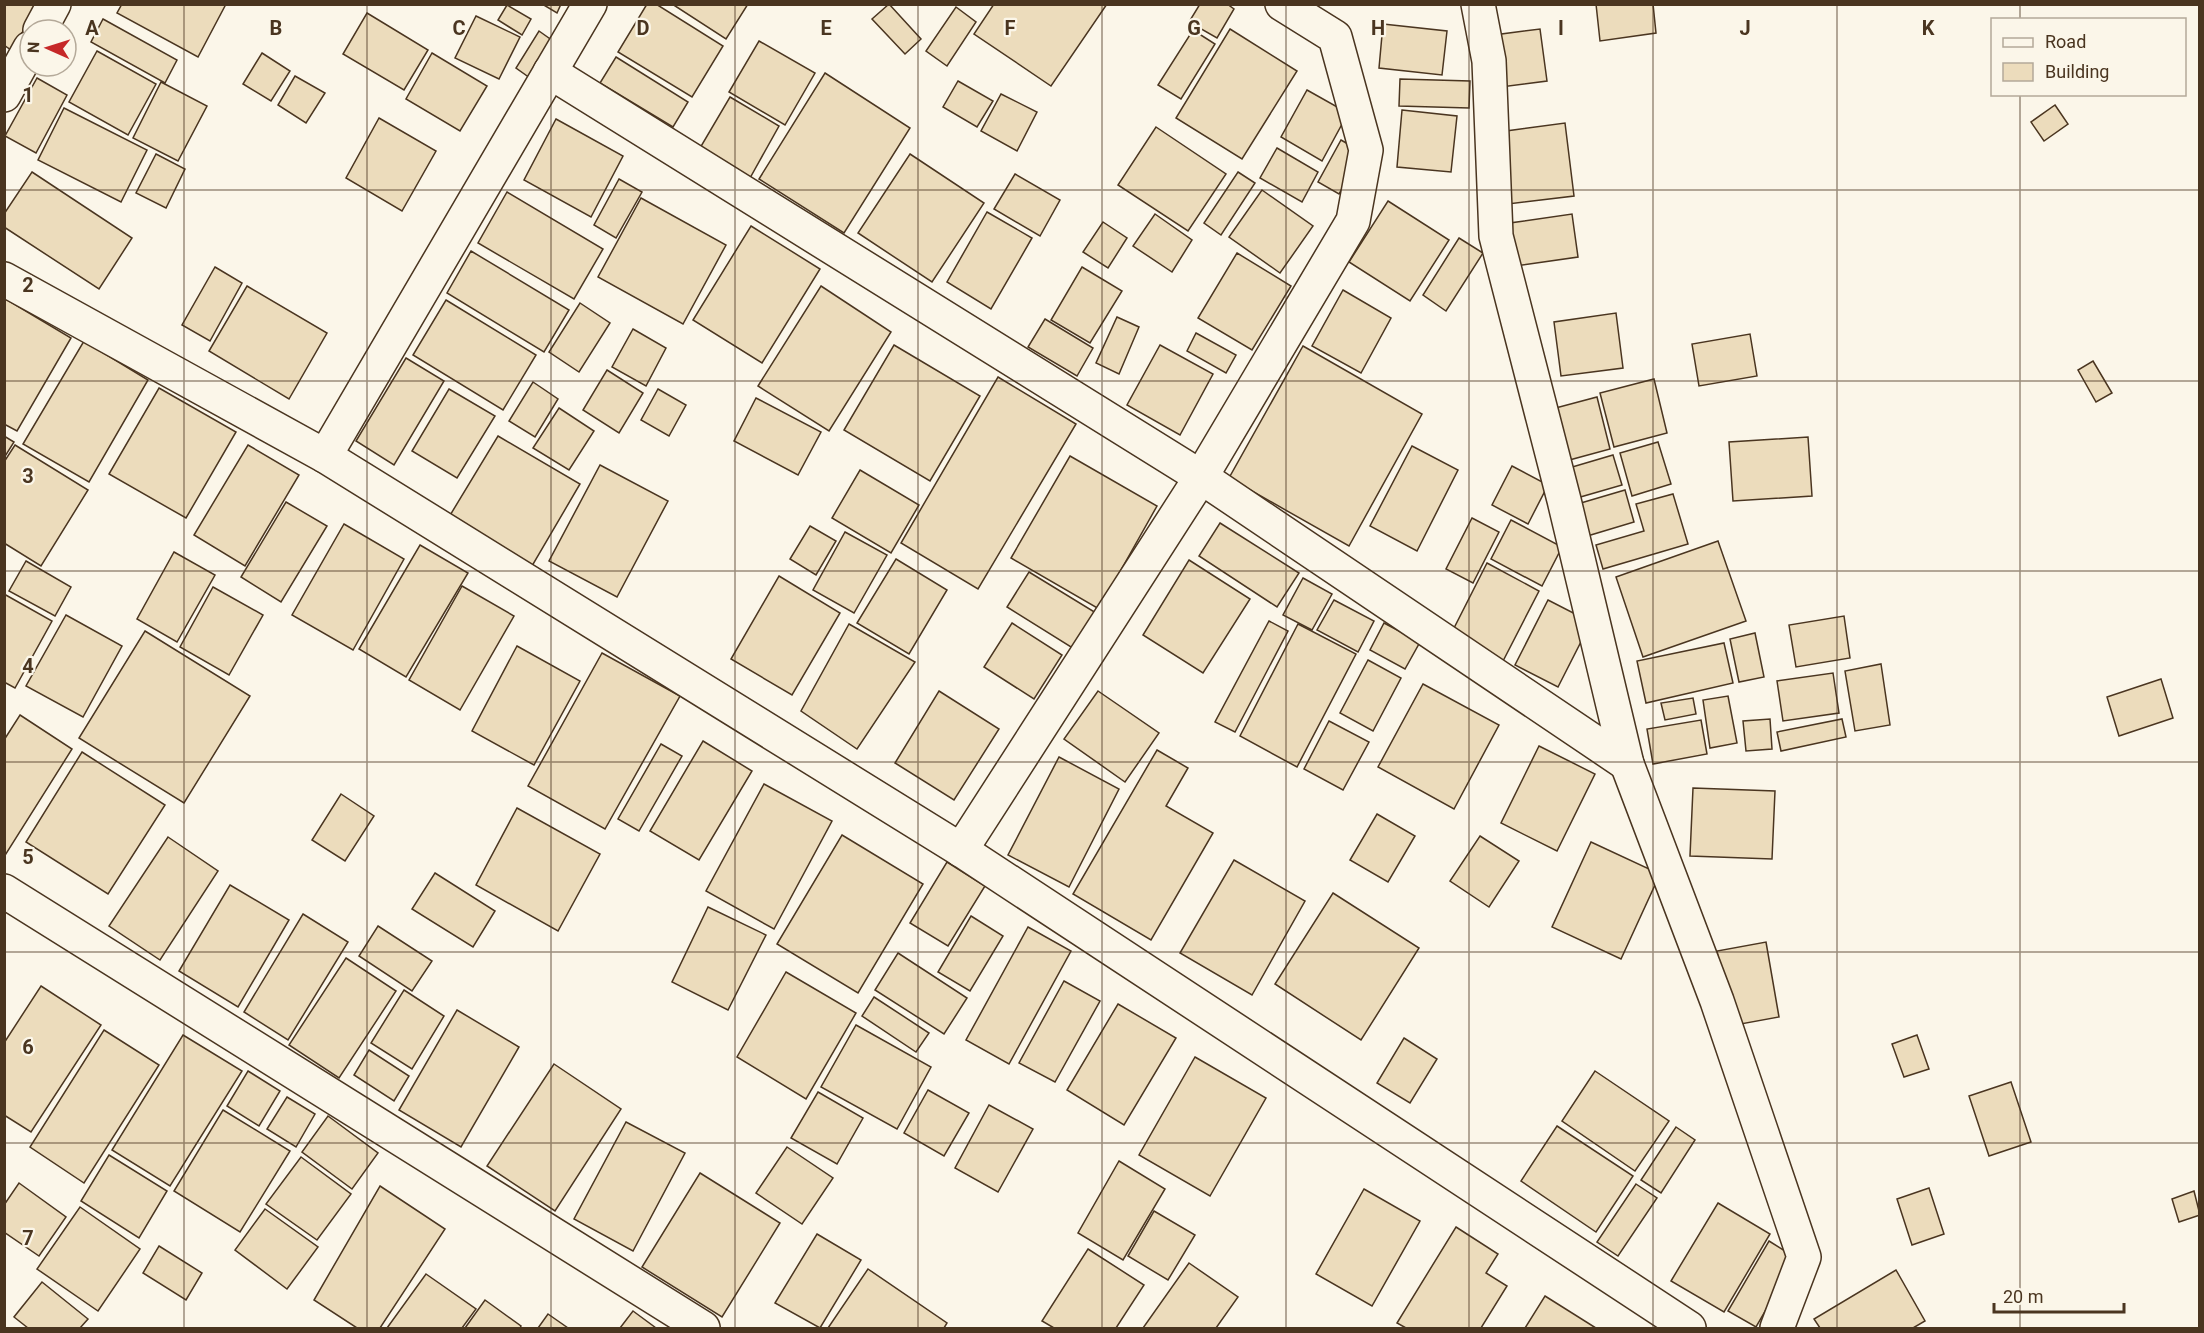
<svg xmlns="http://www.w3.org/2000/svg" width="2204" height="1333" font-family="Roboto,sans-serif">
<rect width="100%" height="100%" fill="#fbf6e9"/>
<!-- building -->
<g fill="#ecdcbc" stroke="#4a3520" stroke-width="1.5">
<path d="M 4,4 L 40,5 L 11,50 L 4,45 Z"/>
<path d="M 122,4 L 226,4 L 198,57 L 117,13 Z"/>
<path d="M 542,4 L 561,4 L 557,13 Z"/>
<path d="M 647,4 L 656,4 L 723,46 L 692,97 L 618,52 Z"/>
<path d="M 672,4 L 748,4 L 726,39 Z"/>
<path d="M 889,4 L 921,39 L 905,54 L 872,19 Z"/>
<path d="M 994,4 L 1107,4 L 1051,86 L 974,34 Z"/>
<path d="M 1200,4 L 1227,4 L 1234,9 L 1217,38 L 1189,22 Z"/>
<path d="M 1596,4 L 1653,4 L 1656,33 L 1600,41 Z"/>
<path d="M 507,5 L 531,19 L 522,35 L 498,20 Z"/>
<path d="M 956,7 L 976,22 L 947,66 L 926,51 Z"/>
<path d="M 367,13 L 428,50 L 404,90 L 343,54 Z"/>
<path d="M 476,16 L 520,37 L 499,79 L 455,58 Z"/>
<path d="M 103,19 L 177,60 L 165,83 L 91,42 Z"/>
<path d="M 1383,24 L 1447,31 L 1442,75 L 1379,68 Z"/>
<path d="M 1230,29 L 1297,71 L 1242,159 L 1176,118 Z"/>
<path d="M 1540,29 L 1547,81 L 1501,87 L 1494,35 Z"/>
<path d="M 1193,30 L 1215,44 L 1181,99 L 1158,85 Z"/>
<path d="M 539,31 L 553,41 L 530,78 L 516,68 Z"/>
<path d="M 759,41 L 815,73 L 785,125 L 729,92 Z"/>
<path d="M 97,51 L 156,84 L 128,135 L 69,102 Z"/>
<path d="M 262,53 L 290,71 L 271,101 L 243,84 Z"/>
<path d="M 432,53 L 487,86 L 460,131 L 406,99 Z"/>
<path d="M 616,57 L 688,102 L 673,127 L 600,83 Z"/>
<path d="M 825,73 L 910,128 L 844,233 L 759,179 Z"/>
<path d="M 295,76 L 325,93 L 306,123 L 278,105 Z"/>
<path d="M 37,78 L 67,95 L 36,153 L 5,136 Z"/>
<path d="M 1400,79 L 1470,81 L 1469,108 L 1399,106 Z"/>
<path d="M 958,81 L 993,101 L 977,127 L 943,107 Z"/>
<path d="M 161,82 L 207,106 L 178,161 L 133,138 Z"/>
<path d="M 1307,90 L 1348,113 L 1322,161 L 1281,137 Z"/>
<path d="M 1001,94 L 1037,112 L 1017,151 L 981,131 Z"/>
<path d="M 730,97 L 779,126 L 750,178 L 700,148 Z"/>
<path d="M 2055,105 L 2068,124 L 2044,141 L 2031,122 Z"/>
<path d="M 64,108 L 147,150 L 121,202 L 38,160 Z"/>
<path d="M 1402,110 L 1457,116 L 1451,172 L 1397,167 Z"/>
<path d="M 379,118 L 436,151 L 402,211 L 346,178 Z"/>
<path d="M 556,119 L 623,156 L 591,217 L 524,180 Z"/>
<path d="M 1565,123 L 1574,196 L 1508,204 L 1499,132 Z"/>
<path d="M 1156,127 L 1226,174 L 1188,231 L 1118,185 Z"/>
<path d="M 1341,140 L 1362,152 L 1339,194 L 1318,182 Z"/>
<path d="M 1277,148 L 1318,172 L 1302,202 L 1260,178 Z"/>
<path d="M 156,154 L 185,169 L 166,208 L 136,193 Z"/>
<path d="M 910,154 L 984,203 L 932,282 L 858,233 Z"/>
<path d="M 32,172 L 132,238 L 99,289 L 4,227 L 4,214 Z"/>
<path d="M 1238,172 L 1255,183 L 1221,235 L 1204,223 Z"/>
<path d="M 1015,174 L 1060,200 L 1040,236 L 994,209 Z"/>
<path d="M 619,179 L 642,192 L 616,238 L 594,225 Z"/>
<path d="M 1262,190 L 1313,226 L 1280,273 L 1229,237 Z"/>
<path d="M 507,192 L 603,249 L 574,299 L 478,243 Z"/>
<path d="M 641,198 L 726,245 L 683,324 L 598,277 Z"/>
<path d="M 1388,201 L 1449,240 L 1410,301 L 1349,262 Z"/>
<path d="M 987,212 L 1032,238 L 991,309 L 947,282 Z"/>
<path d="M 1155,214 L 1192,240 L 1172,272 L 1133,246 Z"/>
<path d="M 1572,214 L 1578,257 L 1515,266 L 1510,223 Z"/>
<path d="M 1103,222 L 1127,238 L 1108,268 L 1083,252 Z"/>
<path d="M 751,226 L 820,269 L 762,363 L 693,320 Z"/>
<path d="M 1459,238 L 1483,253 L 1446,311 L 1423,295 Z"/>
<path d="M 471,251 L 569,310 L 544,352 L 447,293 Z"/>
<path d="M 1237,253 L 1291,286 L 1252,350 L 1198,318 Z"/>
<path d="M 215,267 L 242,283 L 210,341 L 182,325 Z"/>
<path d="M 1082,267 L 1122,291 L 1090,343 L 1051,320 Z"/>
<path d="M 247,286 L 327,333 L 289,399 L 209,351 Z"/>
<path d="M 821,286 L 891,332 L 829,431 L 758,386 Z"/>
<path d="M 1343,290 L 1391,318 L 1361,373 L 1312,346 Z"/>
<path d="M 4,298 L 71,338 L 17,431 L 4,424 Z"/>
<path d="M 446,300 L 536,355 L 503,410 L 413,355 Z"/>
<path d="M 580,303 L 610,323 L 579,372 L 549,352 Z"/>
<path d="M 1616,313 L 1623,368 L 1561,376 L 1554,322 Z"/>
<path d="M 1117,317 L 1139,327 L 1119,374 L 1096,363 Z"/>
<path d="M 1045,319 L 1093,348 L 1077,376 L 1028,347 Z"/>
<path d="M 633,329 L 666,348 L 646,386 L 612,367 Z"/>
<path d="M 1196,333 L 1236,355 L 1226,373 L 1187,351 Z"/>
<path d="M 1750,334 L 1757,376 L 1699,386 L 1692,344 Z"/>
<path d="M 84,341 L 148,380 L 89,482 L 23,444 Z"/>
<path d="M 894,345 L 980,396 L 930,481 L 844,430 Z"/>
<path d="M 1160,345 L 1213,374 L 1180,435 L 1127,405 Z"/>
<path d="M 1303,346 L 1422,414 L 1349,546 L 1229,478 Z"/>
<path d="M 406,358 L 444,381 L 394,465 L 356,441 Z"/>
<path d="M 2093,361 L 2112,393 L 2096,402 L 2078,370 Z"/>
<path d="M 607,370 L 643,393 L 619,433 L 583,410 Z"/>
<path d="M 998,377 L 1076,424 L 978,589 L 901,543 Z"/>
<path d="M 1654,379 L 1667,433 L 1614,447 L 1600,393 Z"/>
<path d="M 533,382 L 558,399 L 535,437 L 509,421 Z"/>
<path d="M 159,388 L 236,432 L 186,518 L 109,474 Z"/>
<path d="M 449,389 L 495,416 L 457,478 L 412,451 Z"/>
<path d="M 658,389 L 686,405 L 669,436 L 641,420 Z"/>
<path d="M 1597,397 L 1610,449 L 1562,462 L 1548,410 Z"/>
<path d="M 756,398 L 821,432 L 798,475 L 734,441 Z"/>
<path d="M 559,408 L 594,431 L 569,470 L 533,448 Z"/>
<path d="M 4,436 L 14,442 L 4,458 Z"/>
<path d="M 498,436 L 580,484 L 532,566 L 449,517 Z"/>
<path d="M 1808,437 L 1812,496 L 1733,501 L 1729,442 Z"/>
<path d="M 1658,442 L 1671,484 L 1632,496 L 1620,453 Z"/>
<path d="M 15,445 L 88,490 L 41,566 L 4,543 L 4,462 Z"/>
<path d="M 248,445 L 299,475 L 245,566 L 194,535 Z"/>
<path d="M 1412,446 L 1458,470 L 1417,551 L 1370,526 Z"/>
<path d="M 1613,455 L 1622,485 L 1570,500 L 1562,470 Z"/>
<path d="M 1070,456 L 1157,506 L 1099,609 L 1011,558 Z"/>
<path d="M 600,465 L 668,501 L 617,597 L 549,561 Z"/>
<path d="M 1512,466 L 1548,485 L 1528,524 L 1492,505 Z"/>
<path d="M 860,470 L 919,505 L 891,553 L 832,518 Z"/>
<path d="M 1625,490 L 1634,522 L 1584,537 L 1574,505 Z"/>
<path d="M 1673,494 L 1688,544 L 1603,569 L 1596,545 L 1644,531 L 1636,504 Z"/>
<path d="M 286,502 L 327,526 L 281,602 L 241,577 Z"/>
<path d="M 1472,518 L 1499,532 L 1473,583 L 1446,569 Z"/>
<path d="M 1511,520 L 1562,547 L 1542,586 L 1491,559 Z"/>
<path d="M 1220,523 L 1299,573 L 1277,607 L 1199,556 Z"/>
<path d="M 344,524 L 404,559 L 353,650 L 292,615 Z"/>
<path d="M 810,526 L 836,541 L 816,575 L 790,559 Z"/>
<path d="M 845,532 L 887,555 L 854,613 L 813,590 Z"/>
<path d="M 1718,541 L 1746,621 L 1643,657 L 1616,577 Z"/>
<path d="M 420,545 L 468,573 L 406,677 L 359,649 Z"/>
<path d="M 174,552 L 215,575 L 177,642 L 137,619 Z"/>
<path d="M 896,559 L 947,590 L 909,654 L 857,623 Z"/>
<path d="M 1189,560 L 1250,599 L 1203,673 L 1143,635 Z"/>
<path d="M 26,561 L 71,587 L 55,616 L 9,591 Z"/>
<path d="M 1487,563 L 1539,591 L 1502,663 L 1450,636 Z"/>
<path d="M 1029,572 L 1101,616 L 1079,652 L 1007,607 Z"/>
<path d="M 779,576 L 840,613 L 792,695 L 731,659 Z"/>
<path d="M 1303,578 L 1332,594 L 1312,630 L 1283,615 Z"/>
<path d="M 462,586 L 514,616 L 460,710 L 409,680 Z"/>
<path d="M 213,587 L 263,615 L 229,675 L 180,647 Z"/>
<path d="M 4,594 L 52,621 L 15,688 L 4,682 Z"/>
<path d="M 1334,600 L 1374,621 L 1358,652 L 1317,630 Z"/>
<path d="M 1548,600 L 1591,622 L 1558,687 L 1515,665 Z"/>
<path d="M 66,615 L 122,646 L 83,717 L 26,686 Z"/>
<path d="M 1844,616 L 1850,658 L 1796,667 L 1789,625 Z"/>
<path d="M 1269,621 L 1288,631 L 1235,732 L 1215,722 Z"/>
<path d="M 1012,623 L 1062,655 L 1034,699 L 984,667 Z"/>
<path d="M 1384,623 L 1420,642 L 1405,669 L 1370,650 Z"/>
<path d="M 849,624 L 915,662 L 857,749 L 801,711 Z"/>
<path d="M 1298,624 L 1356,654 L 1297,767 L 1240,736 Z"/>
<path d="M 145,631 L 250,696 L 184,803 L 79,738 Z"/>
<path d="M 1755,633 L 1764,677 L 1739,682 L 1730,639 Z"/>
<path d="M 1724,643 L 1733,683 L 1646,703 L 1637,661 Z"/>
<path d="M 517,646 L 580,681 L 534,765 L 472,731 Z"/>
<path d="M 602,653 L 680,696 L 605,829 L 528,786 Z"/>
<path d="M 1368,660 L 1401,678 L 1373,731 L 1340,713 Z"/>
<path d="M 1881,664 L 1890,725 L 1855,731 L 1845,671 Z"/>
<path d="M 1833,673 L 1839,713 L 1783,721 L 1777,681 Z"/>
<path d="M 2161,679 L 2173,718 L 2119,736 L 2107,697 Z"/>
<path d="M 1423,684 L 1499,725 L 1454,809 L 1378,767 Z"/>
<path d="M 939,691 L 999,729 L 954,800 L 895,763 Z"/>
<path d="M 1098,691 L 1159,733 L 1125,782 L 1064,739 Z"/>
<path d="M 1728,696 L 1737,743 L 1710,748 L 1703,700 Z"/>
<path d="M 1693,698 L 1696,714 L 1665,720 L 1661,703 Z"/>
<path d="M 20,715 L 72,749 L 4,857 L 4,740 Z"/>
<path d="M 1770,719 L 1772,749 L 1746,751 L 1743,721 Z"/>
<path d="M 1842,719 L 1846,737 L 1781,751 L 1777,732 Z"/>
<path d="M 1701,720 L 1707,754 L 1653,764 L 1647,729 Z"/>
<path d="M 1329,721 L 1369,742 L 1343,790 L 1304,769 Z"/>
<path d="M 703,741 L 752,771 L 699,860 L 650,831 Z"/>
<path d="M 661,744 L 682,756 L 639,831 L 618,819 Z"/>
<path d="M 1539,746 L 1595,774 L 1557,851 L 1501,823 Z"/>
<path d="M 1157,750 L 1188,768 L 1166,806 L 1213,833 L 1151,940 L 1073,894 Z"/>
<path d="M 82,752 L 165,805 L 108,894 L 26,842 Z"/>
<path d="M 1059,757 L 1119,789 L 1069,887 L 1008,855 Z"/>
<path d="M 764,784 L 832,821 L 774,929 L 706,891 Z"/>
<path d="M 1693,788 L 1775,791 L 1772,859 L 1690,856 Z"/>
<path d="M 341,794 L 374,816 L 345,861 L 312,840 Z"/>
<path d="M 517,808 L 600,854 L 558,931 L 476,885 Z"/>
<path d="M 1377,814 L 1415,836 L 1388,882 L 1350,860 Z"/>
<path d="M 842,835 L 923,884 L 858,993 L 777,944 Z"/>
<path d="M 1480,836 L 1519,861 L 1489,907 L 1450,881 Z"/>
<path d="M 168,837 L 218,871 L 160,960 L 109,926 Z"/>
<path d="M 1591,842 L 1660,874 L 1621,959 L 1552,927 Z"/>
<path d="M 1234,860 L 1305,901 L 1252,995 L 1180,953 Z"/>
<path d="M 947,862 L 985,886 L 948,946 L 910,923 Z"/>
<path d="M 435,873 L 495,911 L 473,947 L 412,909 Z"/>
<path d="M 230,885 L 289,920 L 238,1007 L 179,971 Z"/>
<path d="M 1333,893 L 1419,948 L 1361,1040 L 1275,984 Z"/>
<path d="M 708,907 L 766,935 L 728,1010 L 672,982 Z"/>
<path d="M 303,914 L 348,942 L 288,1040 L 244,1012 Z"/>
<path d="M 971,916 L 1003,936 L 970,991 L 938,972 Z"/>
<path d="M 378,926 L 432,961 L 412,991 L 359,956 Z"/>
<path d="M 1028,927 L 1071,951 L 1009,1064 L 966,1040 Z"/>
<path d="M 1766,942 L 1779,1017 L 1730,1026 L 1717,951 Z"/>
<path d="M 898,953 L 967,998 L 944,1034 L 875,990 Z"/>
<path d="M 346,958 L 396,991 L 339,1078 L 289,1045 Z"/>
<path d="M 786,972 L 856,1013 L 806,1099 L 737,1057 Z"/>
<path d="M 1064,981 L 1100,1001 L 1055,1082 L 1019,1063 Z"/>
<path d="M 41,986 L 101,1025 L 31,1132 L 4,1115 L 4,1043 Z"/>
<path d="M 404,990 L 444,1016 L 412,1069 L 371,1043 Z"/>
<path d="M 874,997 L 929,1033 L 916,1052 L 862,1016 Z"/>
<path d="M 1118,1004 L 1176,1038 L 1124,1125 L 1067,1090 Z"/>
<path d="M 457,1010 L 519,1047 L 461,1147 L 399,1110 Z"/>
<path d="M 856,1025 L 931,1067 L 897,1129 L 821,1087 Z"/>
<path d="M 104,1030 L 159,1065 L 84,1183 L 30,1147 Z"/>
<path d="M 183,1035 L 242,1071 L 170,1186 L 112,1150 Z"/>
<path d="M 1917,1035 L 1929,1069 L 1904,1077 L 1892,1044 Z"/>
<path d="M 1404,1038 L 1437,1059 L 1410,1103 L 1377,1083 Z"/>
<path d="M 369,1050 L 409,1076 L 394,1101 L 354,1075 Z"/>
<path d="M 1195,1057 L 1266,1098 L 1210,1196 L 1139,1155 Z"/>
<path d="M 554,1064 L 621,1109 L 555,1211 L 487,1166 Z"/>
<path d="M 248,1071 L 280,1091 L 259,1126 L 227,1106 Z"/>
<path d="M 1595,1071 L 1669,1121 L 1635,1171 L 1562,1121 Z"/>
<path d="M 2011,1082 L 2031,1142 L 1989,1156 L 1969,1096 Z"/>
<path d="M 928,1090 L 969,1113 L 944,1156 L 904,1133 Z"/>
<path d="M 818,1092 L 863,1118 L 837,1164 L 791,1138 Z"/>
<path d="M 287,1097 L 315,1114 L 296,1147 L 267,1129 Z"/>
<path d="M 989,1105 L 1033,1129 L 998,1192 L 955,1168 Z"/>
<path d="M 223,1110 L 290,1151 L 240,1232 L 174,1191 Z"/>
<path d="M 328,1116 L 378,1153 L 352,1189 L 302,1152 Z"/>
<path d="M 626,1122 L 685,1153 L 633,1251 L 574,1219 Z"/>
<path d="M 1557,1126 L 1633,1176 L 1596,1232 L 1521,1181 Z"/>
<path d="M 1676,1127 L 1695,1140 L 1661,1193 L 1641,1180 Z"/>
<path d="M 787,1147 L 833,1178 L 802,1224 L 756,1193 Z"/>
<path d="M 109,1155 L 167,1191 L 139,1238 L 81,1201 Z"/>
<path d="M 301,1157 L 351,1194 L 317,1240 L 266,1204 Z"/>
<path d="M 1119,1161 L 1165,1189 L 1123,1260 L 1078,1233 Z"/>
<path d="M 700,1173 L 780,1223 L 722,1317 L 642,1267 Z"/>
<path d="M 19,1183 L 66,1217 L 39,1256 L 4,1232 L 4,1205 Z"/>
<path d="M 1636,1184 L 1657,1198 L 1618,1256 L 1597,1242 Z"/>
<path d="M 380,1186 L 445,1229 L 380,1328 L 357,1328 L 314,1300 Z"/>
<path d="M 1929,1188 L 1944,1234 L 1912,1245 L 1897,1199 Z"/>
<path d="M 1364,1189 L 1420,1221 L 1372,1306 L 1316,1274 Z"/>
<path d="M 2194,1191 L 2200,1215 L 2179,1222 L 2172,1199 Z"/>
<path d="M 1718,1203 L 1770,1234 L 1724,1312 L 1671,1281 Z"/>
<path d="M 80,1207 L 140,1249 L 98,1311 L 37,1269 Z"/>
<path d="M 265,1209 L 318,1247 L 287,1289 L 235,1250 Z"/>
<path d="M 1154,1211 L 1195,1235 L 1168,1280 L 1128,1256 Z"/>
<path d="M 1456,1227 L 1498,1254 L 1486,1273 L 1507,1286 L 1481,1328 L 1406,1328 L 1397,1323 Z"/>
<path d="M 817,1234 L 861,1260 L 820,1328 L 775,1303 Z"/>
<path d="M 1769,1241 L 1796,1258 L 1756,1327 L 1728,1311 Z"/>
<path d="M 159,1246 L 202,1273 L 186,1300 L 143,1273 Z"/>
<path d="M 1088,1249 L 1144,1285 L 1116,1328 L 1054,1328 L 1042,1321 Z"/>
<path d="M 1189,1263 L 1238,1297 L 1216,1328 L 1143,1328 Z"/>
<path d="M 868,1269 L 947,1323 L 944,1328 L 828,1328 Z"/>
<path d="M 1896,1270 L 1925,1321 L 1913,1328 L 1820,1328 L 1814,1319 Z"/>
<path d="M 426,1274 L 476,1309 L 462,1328 L 387,1328 Z"/>
<path d="M 42,1282 L 88,1319 L 80,1328 L 28,1328 L 14,1317 Z"/>
<path d="M 1545,1296 L 1596,1328 L 1525,1328 Z"/>
<path d="M 485,1300 L 521,1326 L 520,1328 L 465,1328 Z"/>
<path d="M 633,1311 L 656,1328 L 620,1328 Z"/>
<path d="M 548,1314 L 568,1328 L 538,1328 Z"/>
</g>
<g fill="none" stroke-linecap="round" stroke-linejoin="round">
<defs>
<g id="street">
<path d="M 1478,4 L 1489,61 L 1496,236 L 1564,500 L 1627,764 L 1717,1001 L 1804,1257 L 1777,1328"/>
<path d="M 40,30 L 54,4"/>
<path d="M 550,72 L 1201,477 L 1627,764"/>
<path d="M 4,95 L 30,48"/>
<path d="M 4,279 L 325,456 L 961,850 L 1689,1328"/>
<path d="M 325,456 L 590,4"/>
<path d="M 961,850 L 1201,477 L 1353,221 L 1366,150 L 1335,37 L 1282,4"/>
<path d="M 4,891 L 703,1328"/>
</g>
</defs>
<!-- street casing -->
<use href="#street" stroke="#4a3520" stroke-width="36"/>
<!-- street -->
<use href="#street" stroke="#fbf6e9" stroke-width="33"/>
</g>
<!-- grid -->
<path fill="none" stroke="#4a3520" stroke-width="1.5" stroke-opacity="0.55" d="M 184,4 L 184,1328M 367,4 L 367,1328M 551,4 L 551,1328M 735,4 L 735,1328M 918,4 L 918,1328M 1102,4 L 1102,1328M 1286,4 L 1286,1328M 1469,4 L 1469,1328M 1653,4 L 1653,1328M 1837,4 L 1837,1328M 2020,4 L 2020,20M 2020,94 L 2020,1328M 4,190 L 2200,190M 4,381 L 2200,381M 4,571 L 2200,571M 4,762 L 2200,762M 4,952 L 2200,952M 4,1143 L 2200,1143"/>
<g font-size="20" text-anchor="middle" font-weight="bold" fill="#4a3520" stroke="#fbf6e9" stroke-width="4.5" stroke-linejoin="round" paint-order="stroke">
<text x="92" y="35">A</text>
<text x="276" y="35">B</text>
<text x="459" y="35">C</text>
<text x="643" y="35">D</text>
<text x="826" y="35">E</text>
<text x="1010" y="35">F</text>
<text x="1194" y="35">G</text>
<text x="1378" y="35">H</text>
<text x="1561" y="35">I</text>
<text x="1745" y="35">J</text>
<text x="1928" y="35">K</text>
<text x="28" y="102">1</text>
<text x="28" y="292">2</text>
<text x="28" y="483">3</text>
<text x="28" y="673">4</text>
<text x="28" y="864">5</text>
<text x="28" y="1054">6</text>
<text x="28" y="1245">7</text>
</g>
<!-- border -->
<rect width="2204" height="1333" fill="none" stroke="#4a3520" stroke-width="12"/>
<!-- legend -->
<rect x="1991" y="18" width="195" height="78" fill="#fbf6e9" stroke="#b4a999" stroke-width="1.5"/>
<rect x="2003" y="38" width="30" height="9" fill="#fbf6e9" stroke="#b4a999" stroke-width="1.5"/>
<text x="2045" y="48" font-size="18" fill="#4a3520">Road</text>
<rect x="2003" y="63" width="30" height="18" fill="#ecdcbc" stroke="#b4a999" stroke-width="1.5"/>
<text x="2045" y="78" font-size="18" fill="#4a3520">Building</text>
<!-- north arrow -->
<g transform="translate(48 48) rotate(273)"><circle r="28" fill="#fbf6e9" stroke="#b4a999" stroke-width="1.5"/>
<path d="M0-4.5L10 22L0 15L-10 22Z" fill="#c62828"/>
<text y="-9" font-size="16" font-weight="bold" text-anchor="middle" fill="#4a3520">N</text>
</g>
<!-- scale -->
<path d="M1994 1303v9h130v-9" fill="none" stroke="#4a3520" stroke-width="3"/>
<text x="2003" y="1303" font-size="18" fill="#4a3520" stroke="#fbf6e9" stroke-width="4.5" paint-order="stroke">20 m</text>
</svg>
